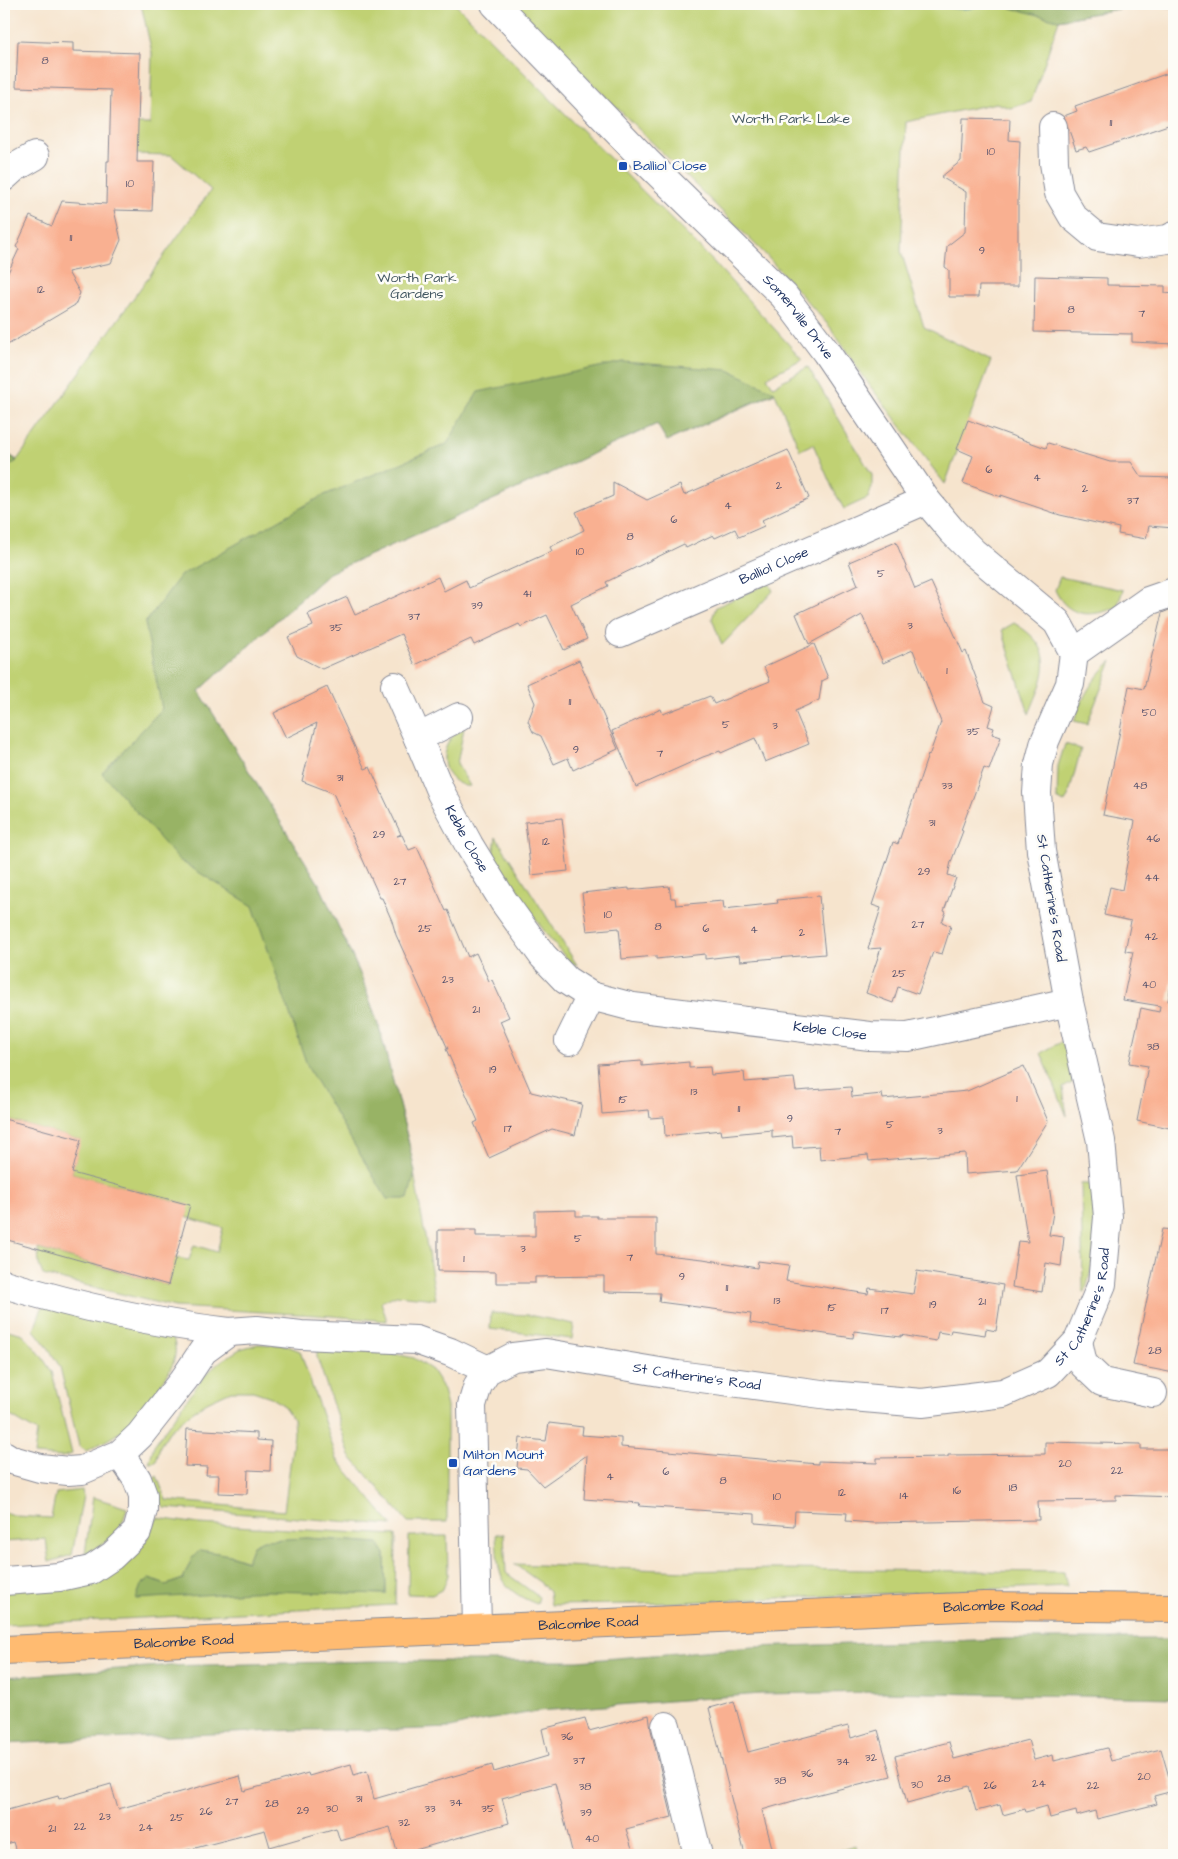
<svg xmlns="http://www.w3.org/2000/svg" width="1178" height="1859" font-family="'Architects Daughter',sans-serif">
<rect width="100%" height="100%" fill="#fdfcf7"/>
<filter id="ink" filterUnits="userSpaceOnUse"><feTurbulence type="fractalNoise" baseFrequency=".02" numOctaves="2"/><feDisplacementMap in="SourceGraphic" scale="10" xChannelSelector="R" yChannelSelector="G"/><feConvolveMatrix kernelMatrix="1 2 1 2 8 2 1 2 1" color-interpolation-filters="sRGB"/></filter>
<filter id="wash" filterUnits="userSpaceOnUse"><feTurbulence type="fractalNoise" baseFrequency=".0096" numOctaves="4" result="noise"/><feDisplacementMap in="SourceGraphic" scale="20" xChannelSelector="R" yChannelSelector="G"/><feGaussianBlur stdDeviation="1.12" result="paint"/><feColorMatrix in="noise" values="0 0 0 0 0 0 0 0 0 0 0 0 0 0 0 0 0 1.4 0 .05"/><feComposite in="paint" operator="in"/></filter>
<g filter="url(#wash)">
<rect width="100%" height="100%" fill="#f6e4cd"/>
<!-- green -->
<g fill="#c0d173" stroke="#6e8068" fill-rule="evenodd">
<path d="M 141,4 L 455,4 L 709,257 L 802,359 L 767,377 L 773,386 L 808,367 L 872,475 L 872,487 L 868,498 L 844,509 L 832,487 L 813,444 L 800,450 L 775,393 L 667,441 L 657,424 L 460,515 L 329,573 L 199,691 L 319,884 L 362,978 L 379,1027 L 409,1144 L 436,1299 L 396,1295 L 381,1302 L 387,1321 L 332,1316 L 175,1307 L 43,1275 L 39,1265 L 38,1249 L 168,1285 L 175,1258 L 189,1260 L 194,1245 L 217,1252 L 223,1228 L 186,1217 L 189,1205 L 72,1173 L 80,1140 L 4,1119 L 4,451 L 17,460 L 211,190 L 171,155 L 133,154 L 137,124 L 150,124 L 152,53 Z"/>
<path d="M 512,4 L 1174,4 L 1174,7 L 1139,5 L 1059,20 L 1031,102 L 1010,108 L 996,103 L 906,122 L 901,251 L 924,327 L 991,361 L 945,484 L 870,386 L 830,327 L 764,253 Z"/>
<path d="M 1060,577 L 1123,590 L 1117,607 C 1091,618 1068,618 1055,590 Z"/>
<path d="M 769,583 L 773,591 L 722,645 L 712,619 L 716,607 Z"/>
<path d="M 1014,623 C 1058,649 1046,674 1029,714 L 1002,630 Z"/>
<path d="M 1112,661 L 1087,724 L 1074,721 C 1083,696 1092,679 1112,661 Z"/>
<path d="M 464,728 L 457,764 L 470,786 C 465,787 463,785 458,783 C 440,774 440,748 454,735 C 457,732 461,730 464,728 Z"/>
<path d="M 1065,744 L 1081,749 L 1068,797 L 1064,803 L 1057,799 L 1058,766 Z"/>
<path d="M 496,837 L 577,965 C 560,962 506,874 493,855 Z"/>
<path d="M 1061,1042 C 1070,1055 1071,1068 1072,1083 L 1063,1088 L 1067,1116 L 1041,1053 Z"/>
<path d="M 1081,1184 L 1094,1184 C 1095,1219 1097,1258 1085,1292 L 1083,1291 Z"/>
<path d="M 43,1305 L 158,1332 L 173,1338 C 183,1364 158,1387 144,1406 C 138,1413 133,1422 127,1427 C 114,1437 100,1444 86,1451 L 79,1446 L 60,1367 L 49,1349 L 34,1330 Z"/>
<path d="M 491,1313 L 528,1315 L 574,1324 L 572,1339 L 490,1329 Z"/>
<path d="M 4,1329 L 23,1334 L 40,1354 L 52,1372 L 72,1454 L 62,1457 L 34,1455 L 37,1432 L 4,1412 Z"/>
<path d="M 258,1344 L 285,1345 L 300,1351 L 337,1459 L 392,1525 L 165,1508 L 157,1499 L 152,1480 L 157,1476 L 166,1500 L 284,1511 L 294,1434 L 293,1419 L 283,1405 L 271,1397 L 253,1391 L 231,1391 L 207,1402 L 189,1414 L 169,1432 L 160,1446 L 156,1462 L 149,1463 L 154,1445 L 204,1376 L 221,1361 L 240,1349 Z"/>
<path d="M 328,1349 L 386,1352 L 414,1358 L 432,1370 L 442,1386 L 447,1407 L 447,1522 L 408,1522 L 350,1456 L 317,1357 L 317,1350 Z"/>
<path d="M 82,1490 L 83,1496 L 72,1555 L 49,1562 L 46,1539 L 4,1542 L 4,1512 L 16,1516 L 51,1518 L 56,1493 Z"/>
<path d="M 93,1497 L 127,1508 C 121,1533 109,1544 85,1553 Z"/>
<path d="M 157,1518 L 199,1524 L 396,1535 L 395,1605 L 4,1625 L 4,1591 L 103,1577 L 129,1562 L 146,1540 ZM 307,1538 L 378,1543 L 385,1554 L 386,1594 L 141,1585 L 149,1579 L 166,1585 L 183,1579 L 192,1559 L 230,1555 L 248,1561 L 253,1545 Z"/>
<path d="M 496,1534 L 504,1534 L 506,1573 L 539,1597 L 537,1604 C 497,1589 498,1572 496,1534 Z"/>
<path d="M 409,1536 L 447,1536 L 448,1575 L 443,1589 L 432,1595 L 408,1594 Z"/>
<path d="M 514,1564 L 687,1571 L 775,1569 L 1064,1572 L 1067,1586 L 635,1604 L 551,1605 L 549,1592 L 541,1583 Z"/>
<path d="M 855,1845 L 858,1855 L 835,1855 L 842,1849 Z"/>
</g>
<!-- forest -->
<g fill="#98b365" stroke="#5a7162">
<path d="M 996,4 L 1174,4 L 1174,7 L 1139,5 L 1058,20 Z"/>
<path d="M 623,362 L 729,370 L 775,392 L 667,441 L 657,424 L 460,515 L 329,573 L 199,691 L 319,884 L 362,978 L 379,1027 L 409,1144 L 415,1172 L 408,1199 L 387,1199 L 308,1068 L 253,906 L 179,860 L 102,773 L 162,709 L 145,623 L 181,575 L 322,496 L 447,444 L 478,392 Z"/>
<path d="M 4,451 L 17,461 L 4,469 Z"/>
<path d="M 307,1538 L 378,1543 L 385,1554 L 386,1594 L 266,1591 L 136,1599 L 141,1585 L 149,1579 L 166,1585 L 183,1579 L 192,1558 L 200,1550 L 230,1555 L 247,1561 L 253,1545 L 263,1540 Z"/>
<path d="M 1006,1639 L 1174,1639 L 1174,1698 L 881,1692 L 761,1694 L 539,1711 L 470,1723 L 451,1728 L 396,1730 L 296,1730 L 4,1744 L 4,1677 L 161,1666 L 378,1661 L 578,1661 L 753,1647 Z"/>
</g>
<!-- water -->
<path fill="#4bacca" stroke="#336e94" d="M 939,4 L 985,4 C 970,10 953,11 939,4 Z"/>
<g id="blocks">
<!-- building -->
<g fill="#f9b091">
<path d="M 18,41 L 73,43 L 73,51 L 140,53 L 137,162 L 154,162 L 152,211 L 114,210 L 121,240 L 111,263 L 68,272 L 80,293 L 75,305 L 4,347 L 4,281 L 19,249 L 16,247 L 30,216 L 52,226 L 62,201 L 106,204 L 107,161 L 109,161 L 111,90 L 16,87 Z"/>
<path d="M 1174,71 L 1174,123 L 1089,152 L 1086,147 L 1076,150 L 1064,116 L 1077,111 L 1075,106 Z"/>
<path d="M 963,118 L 1010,119 L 1009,140 L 1020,141 L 1018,199 L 1018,286 L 979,286 L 978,297 L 949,297 L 949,270 L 945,267 L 947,246 L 965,232 L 966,192 L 941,177 L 961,161 Z"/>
<path d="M 1035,276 L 1107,278 L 1107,285 L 1165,286 L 1165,293 L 1174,294 L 1174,344 L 1132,342 L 1132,334 L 1034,332 Z"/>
<path d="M 968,420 L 1046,448 L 1048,443 L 1110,462 L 1131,462 L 1141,477 L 1174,478 L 1174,528 L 1149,526 L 1146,539 L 1118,534 L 1119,528 L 1060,515 L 1001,495 L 1001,497 L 963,483 L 973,456 L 957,449 Z"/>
<path d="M 788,450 L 809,498 L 762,520 L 764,526 L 739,537 L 735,529 L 715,538 L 713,535 L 686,548 L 684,544 L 606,582 L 608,586 L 571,604 L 587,639 L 564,650 L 547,615 L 521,627 L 519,624 L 474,645 L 471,639 L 415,665 L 401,634 L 322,669 L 297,656 L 288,637 L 313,626 L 308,614 L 347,597 L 355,615 L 438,577 L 444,591 L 466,580 L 469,588 L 552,551 L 550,547 L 584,530 L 576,512 L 613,496 L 613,482 L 647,500 L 680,485 L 684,495 Z"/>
<path d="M 896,542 L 915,589 L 931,582 L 963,653 L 966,651 L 985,702 L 994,706 L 988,726 L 994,728 L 992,734 L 1001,737 L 989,770 L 984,768 L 961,830 L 963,831 L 951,862 L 948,875 L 956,878 L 944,911 L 946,912 L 942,922 L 951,926 L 942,954 L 933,952 L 918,994 L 898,987 L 893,1003 L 866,993 L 881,948 L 868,949 L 881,908 L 872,905 L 893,842 L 898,844 L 928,755 L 929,756 L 941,722 L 913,650 L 883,663 L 862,615 L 809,644 L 796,614 L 858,585 L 849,562 Z"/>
<path d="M 1174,608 L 1174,969 L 1168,1001 L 1174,1002 L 1174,1129 L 1137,1121 L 1148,1066 L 1129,1063 L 1141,1008 L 1159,1012 L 1160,1006 L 1123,1000 L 1133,952 L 1125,951 L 1131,921 L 1104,915 L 1110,887 L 1122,890 L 1135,821 L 1103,815 L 1129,686 L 1144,689 L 1162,613 Z"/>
<path d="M 814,644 L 828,678 L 822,681 L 819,700 L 795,711 L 809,744 L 765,762 L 755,738 L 721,753 L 720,751 L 703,757 L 636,787 L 612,731 L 661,709 L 663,714 L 710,696 L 714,704 L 770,681 L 764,667 Z"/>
<path d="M 579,660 L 618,749 L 573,770 L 568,758 L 554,764 L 541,736 L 533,732 L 528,721 L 535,703 L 527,684 Z"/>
<path d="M 327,687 L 365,769 L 370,767 L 383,796 L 401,834 L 397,836 L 402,835 L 409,850 L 417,847 L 446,911 L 448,910 L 468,957 L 476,953 L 489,981 L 492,980 L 509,1017 L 500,1021 L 531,1092 L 582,1104 L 575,1135 L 552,1129 L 489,1158 L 474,1123 L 478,1121 L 446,1049 L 448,1049 L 396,935 L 392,921 L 382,898 L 380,898 L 333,793 L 302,781 L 317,723 L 286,738 L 274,713 Z"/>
<path d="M 562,818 L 568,871 L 531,875 L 525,822 Z"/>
<path d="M 669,886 L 671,898 L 675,898 L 676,905 L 723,901 L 724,909 L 778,903 L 777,900 L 819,896 L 825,954 L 740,961 L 739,955 L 705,959 L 705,954 L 656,959 L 656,956 L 622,959 L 619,928 L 587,931 L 582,893 L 629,888 L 629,890 Z"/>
<path d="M 642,1061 L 642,1066 L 689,1062 L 689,1068 L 710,1067 L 711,1075 L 744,1072 L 745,1082 L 794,1078 L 796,1091 L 851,1087 L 852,1097 L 882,1094 L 883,1099 L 967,1091 L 1024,1066 L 1048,1121 L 1017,1170 L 966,1174 L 965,1153 L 869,1161 L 868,1155 L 820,1160 L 819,1146 L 793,1148 L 792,1136 L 772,1138 L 772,1130 L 722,1135 L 721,1130 L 665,1136 L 664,1117 L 650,1118 L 649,1110 L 602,1114 L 598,1064 Z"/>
<path d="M 4,1119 L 81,1140 L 72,1173 L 190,1205 L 168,1285 L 4,1239 Z"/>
<path d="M 1047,1171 L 1053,1213 L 1049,1235 L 1064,1237 L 1061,1266 L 1046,1263 L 1042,1292 L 1012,1287 L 1018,1241 L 1028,1242 L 1017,1175 Z"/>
<path d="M 576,1210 L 576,1216 L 597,1216 L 597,1218 L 656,1218 L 656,1254 L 703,1259 L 757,1268 L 758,1261 L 789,1265 L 786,1281 L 868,1294 L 869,1288 L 913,1294 L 917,1271 L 1003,1285 L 996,1331 L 986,1329 L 985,1335 L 951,1330 L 950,1334 L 938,1332 L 936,1341 L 901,1335 L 901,1337 L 854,1331 L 853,1338 L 750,1323 L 751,1314 L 659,1302 L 660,1293 L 604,1292 L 604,1276 L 535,1277 L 535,1283 L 496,1283 L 496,1272 L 438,1271 L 438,1230 L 476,1230 L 476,1236 L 535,1236 L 535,1211 Z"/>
<path d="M 1162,1229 L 1174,1230 L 1174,1373 L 1133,1365 Z"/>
<path d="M 549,1423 L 583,1427 L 582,1435 L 621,1438 L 621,1447 L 818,1464 L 818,1461 L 877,1463 L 877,1458 L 948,1457 L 948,1455 L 1045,1454 L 1045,1442 L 1141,1444 L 1141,1449 L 1174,1449 L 1174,1497 L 1116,1495 L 1116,1500 L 1038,1501 L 1039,1520 L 873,1523 L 846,1521 L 847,1513 L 795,1511 L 794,1526 L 755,1523 L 755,1514 L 639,1506 L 640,1503 L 584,1499 L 587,1455 L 543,1486 L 527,1469 L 517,1468 L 520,1438 L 546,1441 Z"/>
<path d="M 187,1429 L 257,1433 L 257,1440 L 271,1441 L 270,1471 L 248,1470 L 247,1494 L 218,1493 L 219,1475 L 206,1475 L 207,1467 L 185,1466 Z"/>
<path d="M 734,1701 L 748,1752 L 848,1726 L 851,1738 L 878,1730 L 891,1776 L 800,1799 L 762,1810 L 774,1855 L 745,1855 L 709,1708 Z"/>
<path d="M 649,1715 L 651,1730 L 672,1817 L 626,1829 L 634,1855 L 573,1855 L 555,1783 L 502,1798 L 509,1823 L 398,1855 L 390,1827 L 340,1841 L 336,1828 L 270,1847 L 265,1830 L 168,1855 L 17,1855 L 13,1842 L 4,1845 L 4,1811 L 58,1796 L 59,1799 L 111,1784 L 118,1809 L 240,1776 L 244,1791 L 308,1773 L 309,1776 L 351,1764 L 354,1775 L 367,1771 L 374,1799 L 492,1765 L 494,1772 L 548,1756 L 542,1729 L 585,1718 L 589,1731 Z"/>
<path d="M 1028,1740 L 1034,1760 L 1053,1755 L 1054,1761 L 1107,1748 L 1111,1761 L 1161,1749 L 1173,1791 L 1154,1796 L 1157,1804 L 1097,1819 L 1095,1811 L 1077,1816 L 1076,1811 L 1050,1818 L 1047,1806 L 1026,1812 L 1025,1809 L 1003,1815 L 1000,1805 L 976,1811 L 969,1786 L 907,1803 L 895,1756 L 949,1742 L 954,1759 Z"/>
</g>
</g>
</g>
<g filter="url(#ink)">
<use href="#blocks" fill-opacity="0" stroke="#888a96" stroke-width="1"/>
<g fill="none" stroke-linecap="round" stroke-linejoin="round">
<defs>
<g id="minor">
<path id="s1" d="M 495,4 L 646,161 L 784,296 L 826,352 L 926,500 L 952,531 L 973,552 L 1057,622 L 1074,653"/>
<path d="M 1053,127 L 1054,163 L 1059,193 L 1073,217 L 1097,237 L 1138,243 L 1168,239 L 1174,236"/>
<path d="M 4,177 L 14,168 L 35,156"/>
<path id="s2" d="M 620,633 L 926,500"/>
<path d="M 395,686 L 418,738 L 459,717"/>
<path id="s3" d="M 418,738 L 441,793 L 469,845 L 504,902 L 543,956 L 566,980 L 591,996"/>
<path id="s4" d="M 569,1041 L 591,996 L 633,1007 L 870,1036 L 908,1037 L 1069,1002"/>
<path d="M 4,1284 C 77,1306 153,1323 229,1332"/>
<path d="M 1078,1341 L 1083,1364 L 1102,1382 L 1153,1393"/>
<path d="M 4,1455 L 12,1460 L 40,1468 L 68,1471 L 82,1470 L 120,1454 L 140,1435 L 185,1378 L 203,1351 L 229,1332 L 257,1330 L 301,1335 L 416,1340 L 450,1352 L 488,1370"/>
<path d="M 4,1581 L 59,1577 L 91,1570 L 112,1556 L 137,1532 L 143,1510 L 143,1495 L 137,1479 L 120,1454"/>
<path id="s5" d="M 477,1628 L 472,1405 L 478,1385 L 488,1370 L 513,1357 L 546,1353 L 678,1375 L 829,1395 L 922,1403 L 1003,1393 L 1048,1373 L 1078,1341 L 1102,1284 L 1108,1217 L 1101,1141 L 1069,1002 L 1041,851 L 1037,793 L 1039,764 L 1045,741 L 1070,684 L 1074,653 L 1148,601 L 1174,592"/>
<path d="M 666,1726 L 698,1855"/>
</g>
<g id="major">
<path id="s6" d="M 4,1650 L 985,1606 L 1174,1608"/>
</g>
</defs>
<!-- minor casing -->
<use href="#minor" stroke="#888a96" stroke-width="30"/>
<!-- major casing -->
<use href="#major" stroke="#888a96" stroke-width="30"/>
<!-- minor -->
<use href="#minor" stroke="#fff" stroke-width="28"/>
<!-- major -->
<use href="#major" stroke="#ffbb71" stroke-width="28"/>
</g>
</g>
<!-- markers -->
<g fill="#1a4fb4" stroke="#fdfcf7" stroke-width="2">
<rect x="618" y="161" width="10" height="10" rx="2.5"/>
<rect x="448" y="1458" width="10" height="10" rx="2.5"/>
</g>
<g text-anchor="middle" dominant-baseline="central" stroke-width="5" stroke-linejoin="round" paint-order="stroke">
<!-- number labels -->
<g font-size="11" fill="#524f6b">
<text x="45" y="60">8</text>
<text x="1111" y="122">11</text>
<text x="991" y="151">10</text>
<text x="130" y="183">10</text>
<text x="71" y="237">11</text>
<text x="982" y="250">9</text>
<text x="41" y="289">12</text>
<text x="1071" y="309">8</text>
<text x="1142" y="313">7</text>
<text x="989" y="469">6</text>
<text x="1037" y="477">4</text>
<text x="779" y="485">2</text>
<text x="1085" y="488">2</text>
<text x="1133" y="500">37</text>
<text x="728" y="505">4</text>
<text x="674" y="519">6</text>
<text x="630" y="536">8</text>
<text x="580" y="551">10</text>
<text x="881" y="573">5</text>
<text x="527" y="593">41</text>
<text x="477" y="605">39</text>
<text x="414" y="616">37</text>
<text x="910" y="625">3</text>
<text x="336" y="627">35</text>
<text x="947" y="670">1</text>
<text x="570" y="701">11</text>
<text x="1149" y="712">50</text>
<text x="726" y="724">5</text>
<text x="775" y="725">3</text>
<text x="973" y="731">35</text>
<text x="576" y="749">9</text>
<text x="660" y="753">7</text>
<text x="340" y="777">31</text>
<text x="947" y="785">33</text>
<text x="1140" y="785">48</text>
<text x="932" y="822">31</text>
<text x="379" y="834">29</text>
<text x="1153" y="838">46</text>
<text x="546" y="841">12</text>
<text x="924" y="871">29</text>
<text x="1152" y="877">44</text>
<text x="400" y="881">27</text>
<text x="608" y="914">10</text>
<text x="918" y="924">27</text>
<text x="658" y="926">8</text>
<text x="425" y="928">25</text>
<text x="706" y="928">6</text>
<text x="754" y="929">4</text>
<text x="802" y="932">2</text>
<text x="1151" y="936">42</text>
<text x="899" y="973">25</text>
<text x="448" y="979">23</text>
<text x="1149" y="984">40</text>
<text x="476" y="1009">21</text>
<text x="1153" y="1046">38</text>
<text x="493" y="1069">19</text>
<text x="694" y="1091">13</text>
<text x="1017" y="1098">1</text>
<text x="623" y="1099">15</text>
<text x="739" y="1108">11</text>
<text x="790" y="1118">9</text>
<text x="890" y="1124">5</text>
<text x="508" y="1128">17</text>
<text x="940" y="1130">3</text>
<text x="838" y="1131">7</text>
<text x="578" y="1238">5</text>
<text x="523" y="1248">3</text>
<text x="630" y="1257">7</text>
<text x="464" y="1258">1</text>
<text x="682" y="1276">9</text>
<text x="727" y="1287">11</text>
<text x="777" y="1300">13</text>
<text x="982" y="1301">21</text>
<text x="933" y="1304">19</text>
<text x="832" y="1307">15</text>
<text x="885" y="1310">17</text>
<text x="1155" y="1350">28</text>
<text x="1065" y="1463">20</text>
<text x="1117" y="1470">22</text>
<text x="666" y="1471">6</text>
<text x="610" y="1476">4</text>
<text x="723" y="1480">8</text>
<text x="1013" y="1487">18</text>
<text x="957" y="1490">16</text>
<text x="842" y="1492">12</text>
<text x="904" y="1495">14</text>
<text x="777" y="1496">10</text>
<text x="567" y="1736">36</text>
<text x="871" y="1757">32</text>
<text x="579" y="1760">37</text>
<text x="843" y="1761">34</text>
<text x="807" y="1773">36</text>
<text x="1144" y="1776">20</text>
<text x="944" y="1778">28</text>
<text x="780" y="1780">38</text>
<text x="1039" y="1783">24</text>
<text x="917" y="1784">30</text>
<text x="990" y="1785">26</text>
<text x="1093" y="1785">22</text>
<text x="585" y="1786">38</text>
<text x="359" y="1798">31</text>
<text x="232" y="1801">27</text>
<text x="456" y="1802">34</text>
<text x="272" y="1803">28</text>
<text x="332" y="1808">30</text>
<text x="430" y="1808">33</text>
<text x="488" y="1808">35</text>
<text x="303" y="1810">29</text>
<text x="206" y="1811">26</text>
<text x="586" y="1812">39</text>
<text x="105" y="1816">23</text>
<text x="177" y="1817">25</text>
<text x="404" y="1822">32</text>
<text x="80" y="1826">22</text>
<text x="146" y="1827">24</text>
<text x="52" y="1828">21</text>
<text x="592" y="1838">40</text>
</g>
<!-- park labels -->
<g font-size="14" fill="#445863" stroke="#fdfcf7">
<text x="791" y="119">Worth Park Lake</text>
<text x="417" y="278">Worth Park<tspan x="417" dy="16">Gardens</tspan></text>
</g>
<!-- transit labels -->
<g font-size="14" fill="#164399" stroke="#fdfcf7" text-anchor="start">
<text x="633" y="166">Balliol Close</text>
<text x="463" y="1455">Milton Mount<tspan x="463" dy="16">Gardens</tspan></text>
</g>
<!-- street labels -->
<g font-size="14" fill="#1b2f5e" stroke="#fdfcf7">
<text stroke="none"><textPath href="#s1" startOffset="436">Somerville Drive</textPath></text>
<text stroke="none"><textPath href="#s2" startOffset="168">Balliol Close</textPath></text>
<text stroke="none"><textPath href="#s3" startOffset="112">Keble Close</textPath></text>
<text transform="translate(1051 898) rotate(81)">St Catherine's Road</text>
<text stroke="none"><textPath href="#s4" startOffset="292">Keble Close</textPath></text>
<text stroke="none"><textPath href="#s5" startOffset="911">St Catherine's Road</textPath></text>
<text stroke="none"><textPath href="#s5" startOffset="476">St Catherine's Road</textPath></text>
<text stroke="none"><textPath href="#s6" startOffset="990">Balcombe Road</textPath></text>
<text stroke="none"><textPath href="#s6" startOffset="585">Balcombe Road</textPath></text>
<text stroke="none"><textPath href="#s6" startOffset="180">Balcombe Road</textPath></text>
</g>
</g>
<!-- margin -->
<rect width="1178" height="1859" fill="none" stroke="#fdfcf7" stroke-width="20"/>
</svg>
